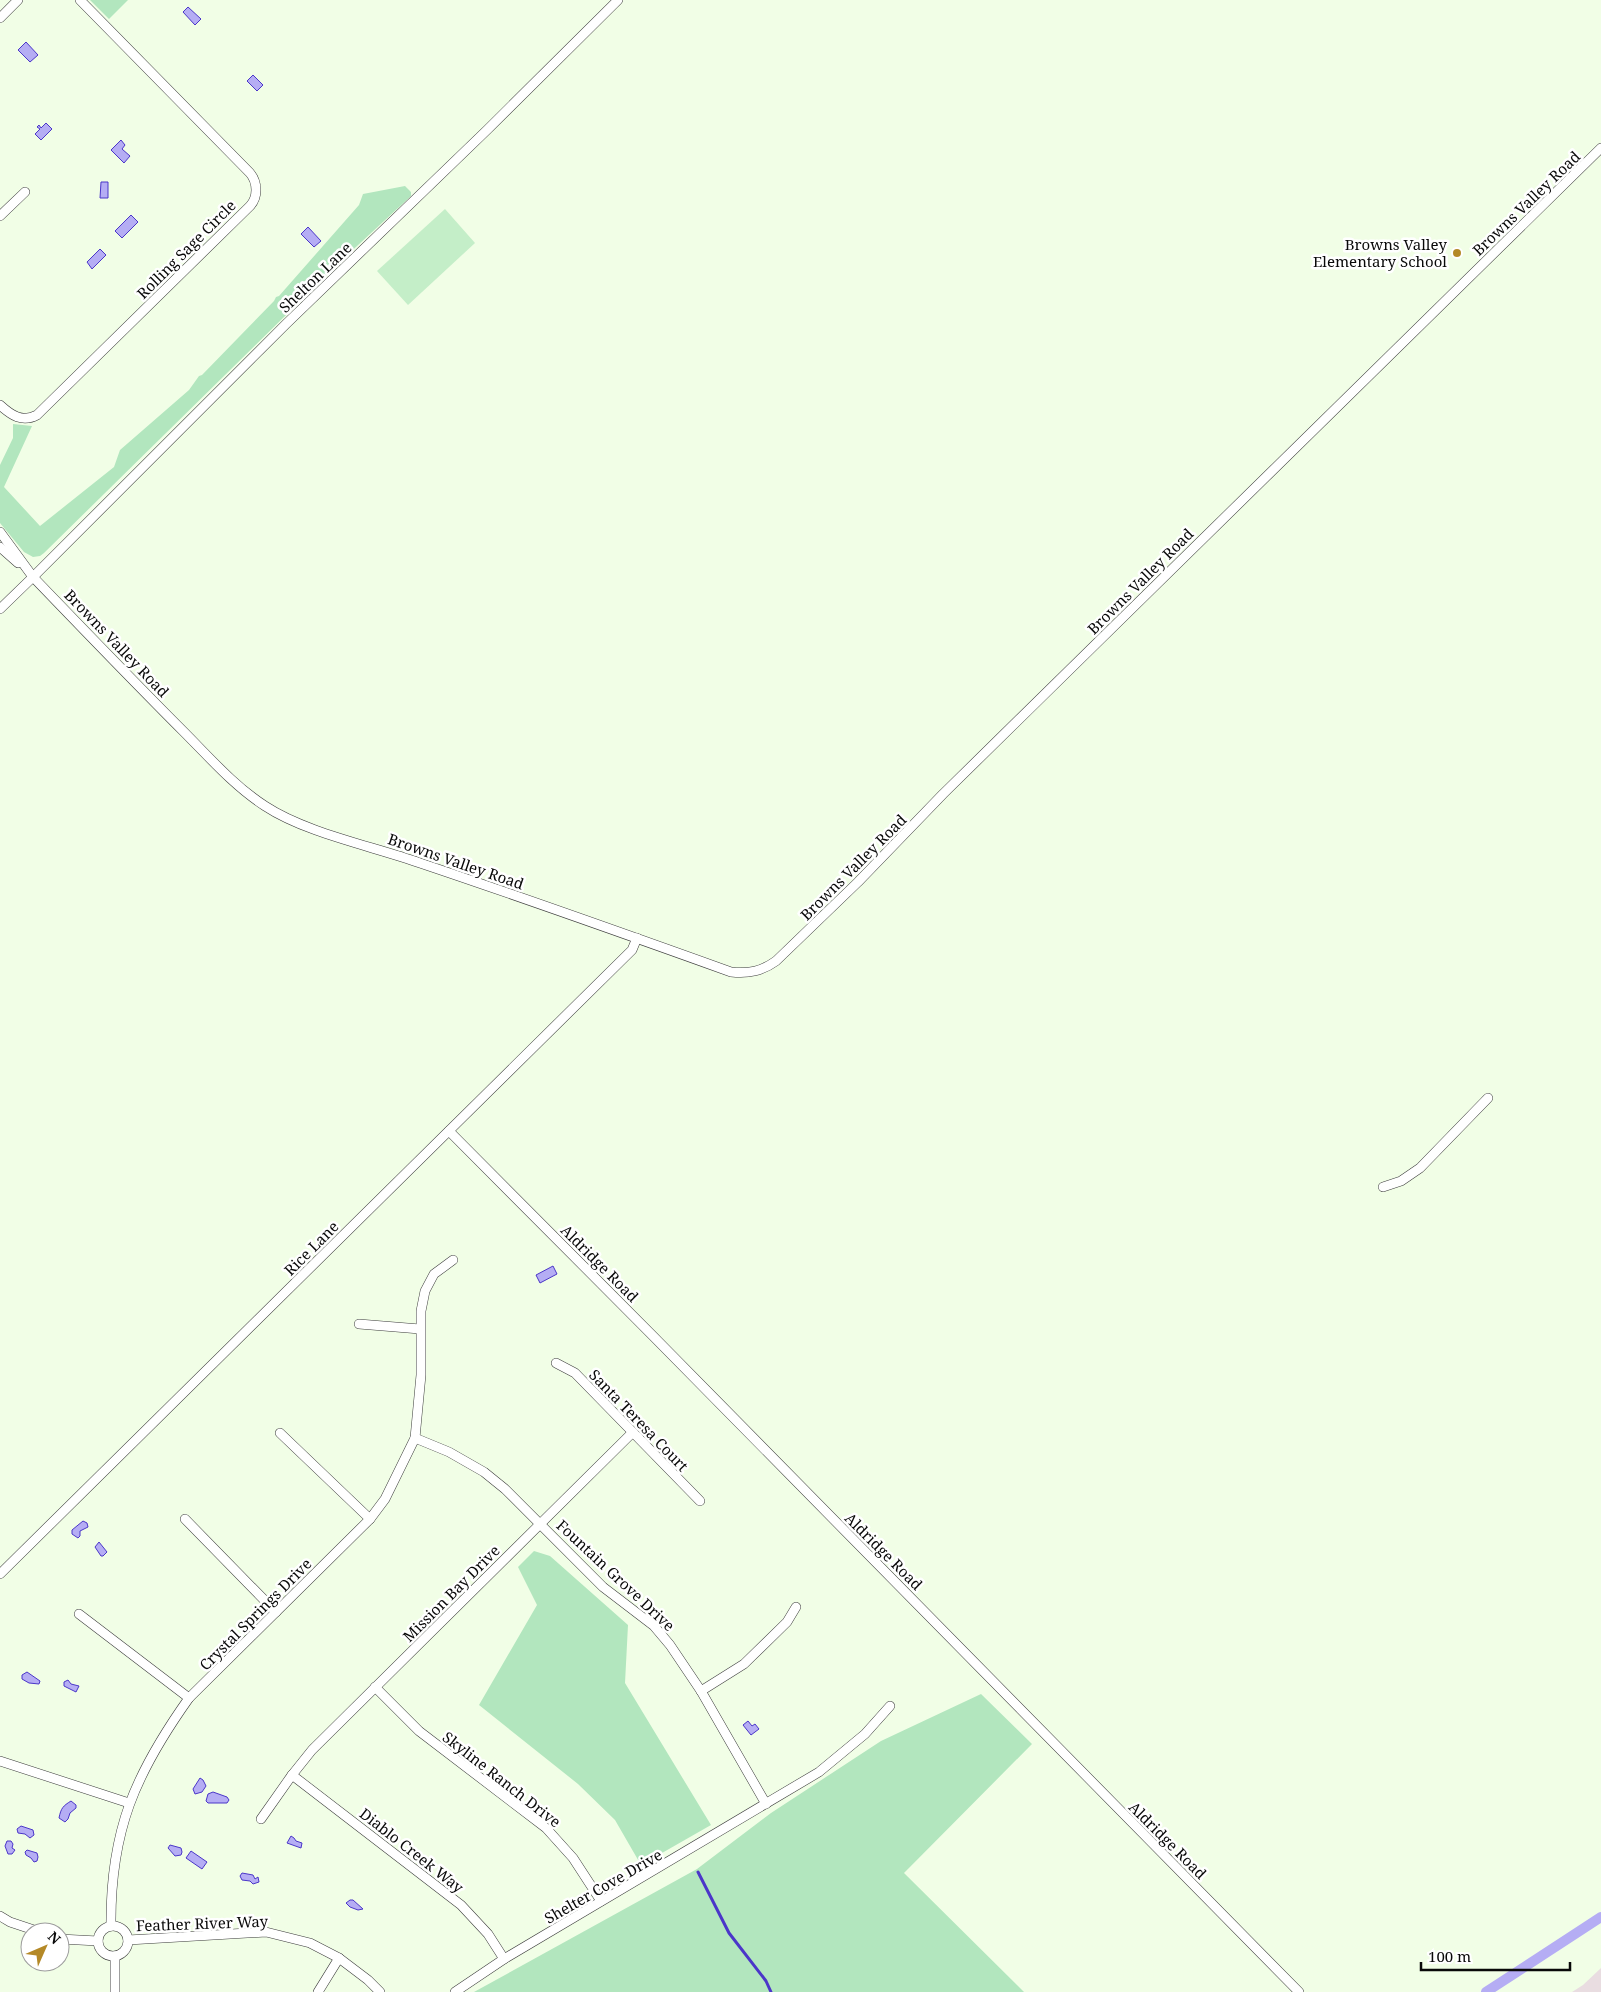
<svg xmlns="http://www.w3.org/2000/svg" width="1601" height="1992" font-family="'Noto Serif',serif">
<rect width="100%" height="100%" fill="#f1fee6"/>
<!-- industrial -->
<path fill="#e9dde1" d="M 1601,1968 L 1601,1992 L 1572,1992 L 1583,1985 Z"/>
<!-- green -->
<g fill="#b2e6be">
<path d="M 90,0 L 128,0 L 109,19 Z"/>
<path d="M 405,186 L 411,192 L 411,196 L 343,259 L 44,553 L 40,556 L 33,557 L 24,552 L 0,523 L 0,465 L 13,438 L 13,424 L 32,426 L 4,487 L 40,526 L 114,467 L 120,450 L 189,390 L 199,376 L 202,375 L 274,301 L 276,297 L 279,296 L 359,205 L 363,194 Z"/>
<path d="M 534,1551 L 550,1556 L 628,1625 L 625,1683 L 711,1825 L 641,1865 L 615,1820 L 578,1784 L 479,1705 L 537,1605 L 518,1567 Z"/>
<path d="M 981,1694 L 1032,1744 L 904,1873 L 1024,1992 L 474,1992 L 697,1869 L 771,1813 L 881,1741 Z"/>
</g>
<!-- pitch -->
<path fill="#c4eec8" d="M 445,209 L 475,243 L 408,305 L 377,271 Z"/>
<!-- water -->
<g fill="#b5adf4" stroke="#4b36c9">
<path d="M 188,7 L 201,19 L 195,25 L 183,12 Z"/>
<path d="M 26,42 L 38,55 L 30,62 L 18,50 Z"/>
<path d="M 253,75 L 263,85 L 257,91 L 247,81 Z"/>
<path d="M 46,123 L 52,129 L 41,140 L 35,134 L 40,129 L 37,127 L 39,125 L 41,128 Z"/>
<path d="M 121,140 L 125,145 L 122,149 L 130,156 L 124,163 L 111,150 Z"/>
<path d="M 101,182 L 108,182 L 108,198 L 100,198 Z"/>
<path d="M 131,215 L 138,222 L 122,238 L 115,231 Z"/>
<path d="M 308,227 L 321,241 L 314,247 L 301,234 Z"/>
<path d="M 100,249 L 106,255 L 92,269 L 87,262 Z"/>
<path d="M 553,1266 L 557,1274 L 540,1283 L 536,1275 Z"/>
<path d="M 83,1521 L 87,1523 L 88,1527 L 80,1531 L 80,1536 L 78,1538 L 72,1534 L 72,1530 Z"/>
<path d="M 99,1542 L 107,1552 L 103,1556 L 101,1556 L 95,1547 Z"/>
<path d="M 27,1672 L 40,1681 L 39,1684 L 29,1683 L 22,1679 L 22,1675 Z"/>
<path d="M 68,1680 L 71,1684 L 79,1686 L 76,1692 L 64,1686 L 64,1682 Z"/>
<path d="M 748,1721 L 752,1726 L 755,1724 L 759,1729 L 751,1735 L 743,1725 Z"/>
<path d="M 200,1778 L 203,1780 L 206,1786 L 202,1792 L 195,1794 L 193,1789 Z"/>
<path d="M 213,1792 L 227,1797 L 229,1800 L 227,1803 L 208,1803 L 206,1801 L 208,1794 Z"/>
<path d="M 71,1801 L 76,1805 L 76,1808 L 70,1813 L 68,1819 L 65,1822 L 59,1818 C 61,1808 63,1806 71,1801 Z"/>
<path d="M 21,1826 L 33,1830 L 34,1835 L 30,1838 L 25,1834 L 18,1833 L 17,1829 Z"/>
<path d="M 291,1836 L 294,1838 L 296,1841 L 302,1843 L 301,1848 L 287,1843 Z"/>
<path d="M 7,1841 L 11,1841 L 13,1844 L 12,1848 L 15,1850 L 12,1854 L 8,1854 L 5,1846 Z"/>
<path d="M 170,1845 L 181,1848 L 182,1852 L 181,1855 L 175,1856 L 168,1848 Z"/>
<path d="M 27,1850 L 37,1853 L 38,1857 L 37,1861 L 34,1862 L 31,1858 L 26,1855 L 25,1852 Z"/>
<path d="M 191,1851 L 207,1862 L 202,1869 L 186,1858 Z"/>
<path d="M 242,1873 L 253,1875 L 255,1879 L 258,1877 L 259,1882 L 253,1884 L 250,1881 L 242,1880 L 240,1876 Z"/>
<path d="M 350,1900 L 353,1900 L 363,1909 L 358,1910 L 350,1907 L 346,1903 Z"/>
</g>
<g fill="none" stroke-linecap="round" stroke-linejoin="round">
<!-- stream -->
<path stroke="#4b36c9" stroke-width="3" d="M 698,1872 L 729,1933 L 766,1981 L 771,1992"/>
<!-- canal -->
<path stroke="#b5adf4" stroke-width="10" d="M 1486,1992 L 1601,1917"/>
<defs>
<g id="minor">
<path d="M 0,18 L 18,0"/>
<path d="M 0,216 L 25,192"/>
<path d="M 0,405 C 11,415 22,423 37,415 L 250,206 C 258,197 258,183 250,173 L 80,0"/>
<path d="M 0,532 L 33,577"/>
<path d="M 0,547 L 18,563"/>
<path d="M 33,577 L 286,324 L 487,130 L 618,0"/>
<path d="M 0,609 L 33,577 C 83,629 132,680 183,731 C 209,757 234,786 265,806 C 306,833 372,846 420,863 C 524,898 628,935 731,972 C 749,974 762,971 776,961 L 858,882 L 943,794 L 1601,148"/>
<path d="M 449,1131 L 653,1336 L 1299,1992"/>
<path d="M 1383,1187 L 1401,1181 L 1420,1168 L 1488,1098"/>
<path d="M 359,1324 L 420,1329"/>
<path d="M 556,1363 L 575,1373 L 700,1501"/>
<path d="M 280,1433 L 370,1519"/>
<path d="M 415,1438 L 449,1452 L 484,1472 L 505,1489 L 603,1587 L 654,1626 L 670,1645 L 701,1691 L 766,1804"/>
<path d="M 185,1519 L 276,1612"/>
<path d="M 0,1574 L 632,950 L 637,938"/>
<path d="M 79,1614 L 189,1698"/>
<path d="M 375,1687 L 419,1731 L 546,1828 L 573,1858 L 601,1901"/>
<path d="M 701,1691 L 744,1664 L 787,1622 L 796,1607"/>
<path d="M 0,1761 L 129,1803"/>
<path d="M 292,1775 L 461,1905 L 488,1934 L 504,1959"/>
<path d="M 261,1819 L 292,1775 L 312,1750 L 632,1433"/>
<path d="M 0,1916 L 10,1922 L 40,1932"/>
<path d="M 111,1926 C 110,1831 135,1774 189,1698 L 370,1519 L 385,1499 L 415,1438 L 421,1375 L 421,1311 L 425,1291 L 434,1274 L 453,1260"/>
<circle cx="113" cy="1941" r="15"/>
<path d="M 60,1939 L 98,1941"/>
<path d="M 128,1940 L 266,1932 L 310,1943 L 339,1958 L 368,1980 L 380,1992"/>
<path d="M 115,1956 L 115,1992"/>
<path d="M 318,1992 L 339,1958"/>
<path d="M 455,1992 L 504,1959 L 819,1772 L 865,1734 L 890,1706"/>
</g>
</defs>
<!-- minor casing -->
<use href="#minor" stroke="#3c3c3c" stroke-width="10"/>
<!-- minor -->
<use href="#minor" stroke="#fff" stroke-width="9"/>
</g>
<!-- markers -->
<circle fill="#b48927" stroke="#fff" stroke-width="2" cx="1457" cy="253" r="5"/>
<g text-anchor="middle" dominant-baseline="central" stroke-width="5" stroke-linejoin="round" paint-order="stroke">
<!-- street labels -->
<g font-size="15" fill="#090909" stroke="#fff">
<text transform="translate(1526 203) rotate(-44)">Browns Valley Road</text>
<text transform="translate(186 249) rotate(-45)">Rolling Sage Circle</text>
<text transform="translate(315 277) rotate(-44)">Shelton Lane</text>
<text transform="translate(1140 581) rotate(-45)">Browns Valley Road</text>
<text transform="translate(117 643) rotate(46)">Browns Valley Road</text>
<text transform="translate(456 861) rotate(19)">Browns Valley Road</text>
<text transform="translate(853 867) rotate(-45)">Browns Valley Road</text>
<text transform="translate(311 1248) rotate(-45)">Rice Lane</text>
<text transform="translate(600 1263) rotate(45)">Aldridge Road</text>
<text transform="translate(639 1420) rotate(46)">Santa Teresa Court</text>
<text transform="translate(884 1551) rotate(45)">Aldridge Road</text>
<text transform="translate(616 1575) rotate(43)">Fountain Grove Drive</text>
<text transform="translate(451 1593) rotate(-45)">Mission Bay Drive</text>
<text transform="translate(255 1614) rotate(-45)">Crystal Springs Drive</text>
<text transform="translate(502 1779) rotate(38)">Skyline Ranch Drive</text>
<text transform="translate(1168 1840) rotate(45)">Aldridge Road</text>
<text transform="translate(412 1850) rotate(38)">Diablo Creek Way</text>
<text transform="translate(603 1886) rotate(-30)">Shelter Cove Drive</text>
<text transform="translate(202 1923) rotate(-2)">Feather River Way</text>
</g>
<!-- poi labels -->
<g font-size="15" fill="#090909" stroke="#fff" text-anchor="end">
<text x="1447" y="244">Browns Valley<tspan x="1447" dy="17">Elementary School</tspan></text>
</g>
</g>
<!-- north arrow -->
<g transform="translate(45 1947) rotate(45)"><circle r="24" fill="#ffffff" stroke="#9d9d9d"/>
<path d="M0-4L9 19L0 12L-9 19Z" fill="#b48927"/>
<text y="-8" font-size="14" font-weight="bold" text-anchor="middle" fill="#090909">N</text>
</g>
<!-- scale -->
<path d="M1421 1962v8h149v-8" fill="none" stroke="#090909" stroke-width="2.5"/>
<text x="1428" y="1962" font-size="15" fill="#090909" stroke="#ffffff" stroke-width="4" paint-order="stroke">100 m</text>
</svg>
